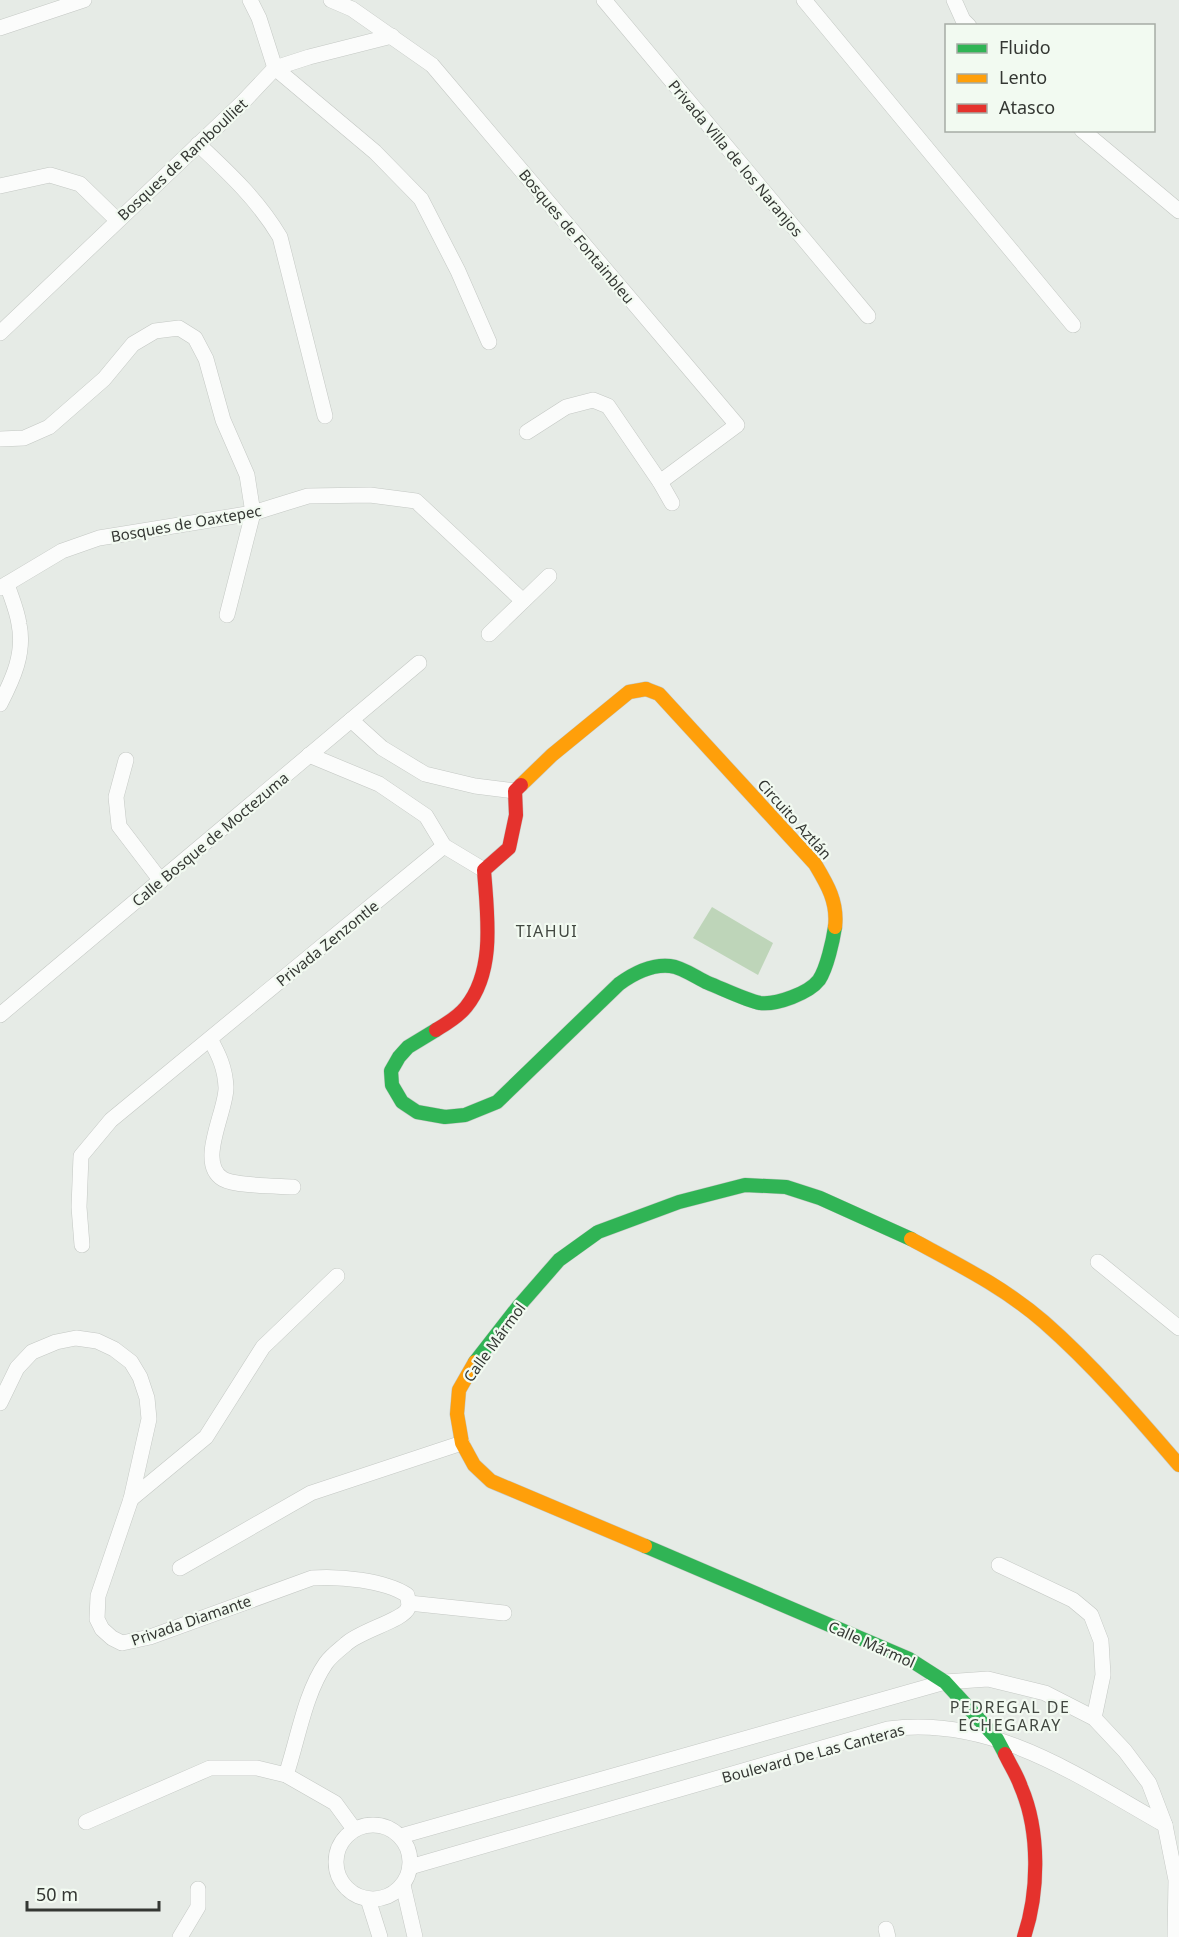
<svg xmlns="http://www.w3.org/2000/svg" width="1179" height="1937" font-family="'Noto Sans',sans-serif">
<rect width="100%" height="100%" fill="#e6ebe6"/>
<!-- green -->
<path fill="#bed5b9" d="M 712,907 L 773,943 L 758,975 L 693,938 Z"/>
<g fill="none" stroke-linecap="round" stroke-linejoin="round">
<defs>
<g id="street">
<path d="M 250,0 L 259,18 L 275,68"/>
<path d="M 331,0 L 352,9 L 432,65 L 737,425 L 660,482"/>
<path d="M 604,0 L 868,316"/>
<path d="M 804,0 L 1073,325"/>
<path d="M 954,0 L 963,20 L 969,26"/>
<path d="M 0,28 L 84,0"/>
<path d="M 275,68 L 375,152 L 421,199 L 458,271 L 489,342"/>
<path d="M 1082,130 L 1179,211"/>
<path d="M 198,144 C 229,173 258,200 280,237 L 325,416"/>
<path d="M 0,186 L 50,175 L 80,184 L 117,220"/>
<path d="M 0,333 L 243,102 L 275,68 L 309,57 L 392,36"/>
<path d="M 527,432 L 566,407 L 593,400 L 608,406 L 660,482 L 672,503"/>
<path d="M 0,439 L 24,438 L 49,427 L 104,379 L 133,344 L 155,331 L 179,328 L 195,338 L 206,359 L 223,420 L 247,475 L 253,513 L 227,615"/>
<path d="M 0,588 L 62,551 L 99,538 L 253,513 L 308,496 L 370,495 L 416,501 L 523,601"/>
<path d="M 489,634 L 549,576"/>
<path d="M 0,704 C 13,679 25,653 19,624 C 17,610 11,597 7,584"/>
<path d="M 351,720 L 382,748 L 425,774 L 475,786 L 515,791"/>
<path d="M 309,755 L 379,784 L 426,816 L 444,846 L 484,870"/>
<path d="M 126,760 L 116,797 L 119,826 L 161,881"/>
<path d="M 0,1015 L 419,663"/>
<path d="M 210,1039 C 219,1055 225,1068 226,1087 C 227,1110 196,1163 223,1179 C 235,1186 278,1186 293,1187"/>
<path d="M 82,1245 L 79,1207 L 81,1156 L 111,1120 L 444,846"/>
<path d="M 1098,1262 L 1179,1328"/>
<path d="M 0,1403 L 17,1368 L 32,1352 L 56,1342 L 76,1338 L 97,1341 L 114,1349 L 131,1362 L 140,1377 L 147,1398 L 149,1419 L 131,1499 L 98,1596 L 97,1619 L 102,1629 L 112,1638 L 122,1643 L 150,1637 L 312,1578 C 339,1576 384,1580 407,1595 C 408,1600 410,1604 408,1608 C 404,1620 359,1631 346,1644 C 339,1650 331,1656 326,1663 C 305,1693 298,1739 286,1775"/>
<path d="M 131,1499 L 206,1437 L 263,1347 L 337,1276"/>
<path d="M 999,1565 L 1073,1600 L 1091,1615 L 1101,1641 L 1103,1675 L 1094,1718"/>
<path d="M 180,1568 L 311,1493 L 462,1443"/>
<path d="M 409,1603 L 504,1613"/>
<path d="M 86,1822 L 210,1768 L 257,1768 L 286,1775 L 335,1803 L 354,1829"/>
<circle cx="373" cy="1862" r="37"/>
<path d="M 401,1836 L 945,1682 L 988,1679 L 1045,1693 L 1094,1718 L 1125,1751 L 1149,1783 L 1165,1825 L 1176,1880 L 1175,1937"/>
<path d="M 410,1867 L 888,1729 C 993,1715 1078,1776 1165,1825"/>
<path d="M 403,1885 L 415,1937"/>
<path d="M 368,1899 L 380,1937"/>
<path d="M 886,1929 L 888,1937"/>
<path d="M 180,1937 L 198,1907 L 198,1889"/>
</g>
<g id="fast">
<path d="M 436,1030 L 408,1047 L 399,1057 L 391,1071 L 392,1085 L 402,1102 L 417,1112 L 445,1117 L 465,1115 L 497,1102 L 619,984 C 634,973 651,964 670,966 C 682,967 697,978 708,983 C 721,988 748,1001 760,1003 C 777,1005 809,993 819,980 C 827,968 833,940 835,927"/>
<path d="M 475,1362 L 518,1307 L 559,1260 L 598,1232 L 679,1202 L 745,1185 L 786,1187 L 820,1198 L 911,1239"/>
<path d="M 645,1546 L 909,1659 L 945,1682 L 997,1739 L 1005,1754"/>
</g>
<g id="slow">
<path d="M 646,689 L 659,694 L 815,864 C 827,884 838,902 835,927"/>
<path d="M 521,785 L 552,755 L 629,692 L 646,689"/>
<path d="M 911,1239 C 957,1264 1004,1287 1044,1322 C 1093,1365 1136,1415 1179,1465"/>
<path d="M 475,1362 L 459,1390 L 457,1414 L 462,1443 L 474,1465 L 491,1481 L 645,1546"/>
</g>
<g id="jam">
<path d="M 436,1030 C 446,1024 458,1017 466,1007 C 496,970 487,914 484,870 L 509,848 L 516,815 L 515,791 L 521,785"/>
<path d="M 1005,1754 C 1010,1765 1017,1775 1021,1787 C 1040,1831 1039,1892 1024,1937"/>
</g>
</defs>
<!-- street casing -->
<use href="#street" stroke="#c4c8c4" stroke-width="16"/>
<!-- fast casing -->
<use href="#fast" stroke="#c4c8c4" stroke-width="15"/>
<!-- slow casing -->
<use href="#slow" stroke="#c4c8c4" stroke-width="15"/>
<!-- jam casing -->
<use href="#jam" stroke="#c4c8c4" stroke-width="15"/>
<!-- street -->
<use href="#street" stroke="#fbfcfb" stroke-width="15"/>
<!-- fast -->
<use href="#fast" stroke="#30b455" stroke-width="14"/>
<!-- slow -->
<use href="#slow" stroke="#ff9f0a" stroke-width="14"/>
<!-- jam -->
<use href="#jam" stroke="#e5322d" stroke-width="14"/>
</g>
<g text-anchor="middle" dominant-baseline="central" stroke-width="4.5" stroke-linejoin="round" paint-order="stroke">
<!-- street labels -->
<g font-size="15" fill="#343733" stroke="#f2faf1">
<text transform="translate(736 158) rotate(50)">Privada Villa de los Naranjos</text>
<text transform="translate(182 159) rotate(-43)">Bosques de Ramboulliet</text>
<text transform="translate(577 236) rotate(50)">Bosques de Fontainbleu</text>
<text transform="translate(186 523) rotate(-10)">Bosques de Oaxtepec</text>
<text transform="translate(795 819) rotate(48)">Circuito Aztlán</text>
<text transform="translate(210 839) rotate(-40)">Calle Bosque de Moctezuma</text>
<text transform="translate(327 943) rotate(-39)">Privada Zenzontle</text>
<text transform="translate(494 1342) rotate(-54)">Calle Mármol</text>
<text transform="translate(191 1620) rotate(-19)">Privada Diamante</text>
<text transform="translate(872 1644) rotate(24)">Calle Mármol</text>
<text transform="translate(813 1753) rotate(-15)">Boulevard De Las Canteras</text>
</g>
<!-- neighbourhood labels -->
<g font-size="16" letter-spacing="1.5" fill="#424841" stroke="#f2faf1">
<text x="547" y="931">TIAHUI</text>
<text x="1010" y="1707">PEDREGAL DE<tspan x="1010" dy="18">ECHEGARAY</tspan></text>
</g>
</g>
<!-- legend -->
<rect x="945" y="24" width="210" height="108" fill="#f2faf1" stroke="#a6aca5" stroke-width="1.5"/>
<rect x="957" y="44" width="30" height="9" fill="#30b455" stroke="#a6aca5" stroke-width="1.5"/>
<text x="999" y="54" font-size="18" fill="#343733">Fluido</text>
<rect x="957" y="74" width="30" height="9" fill="#ff9f0a" stroke="#a6aca5" stroke-width="1.5"/>
<text x="999" y="84" font-size="18" fill="#343733">Lento</text>
<rect x="957" y="104" width="30" height="9" fill="#e5322d" stroke="#a6aca5" stroke-width="1.5"/>
<text x="999" y="114" font-size="18" fill="#343733">Atasco</text>
<!-- scale -->
<path d="M27 1901v9h132v-9" fill="none" stroke="#343733" stroke-width="3"/>
<text x="36" y="1901" font-size="18" fill="#343733" stroke="#f2faf1" stroke-width="4.5" paint-order="stroke">50 m</text>
</svg>
